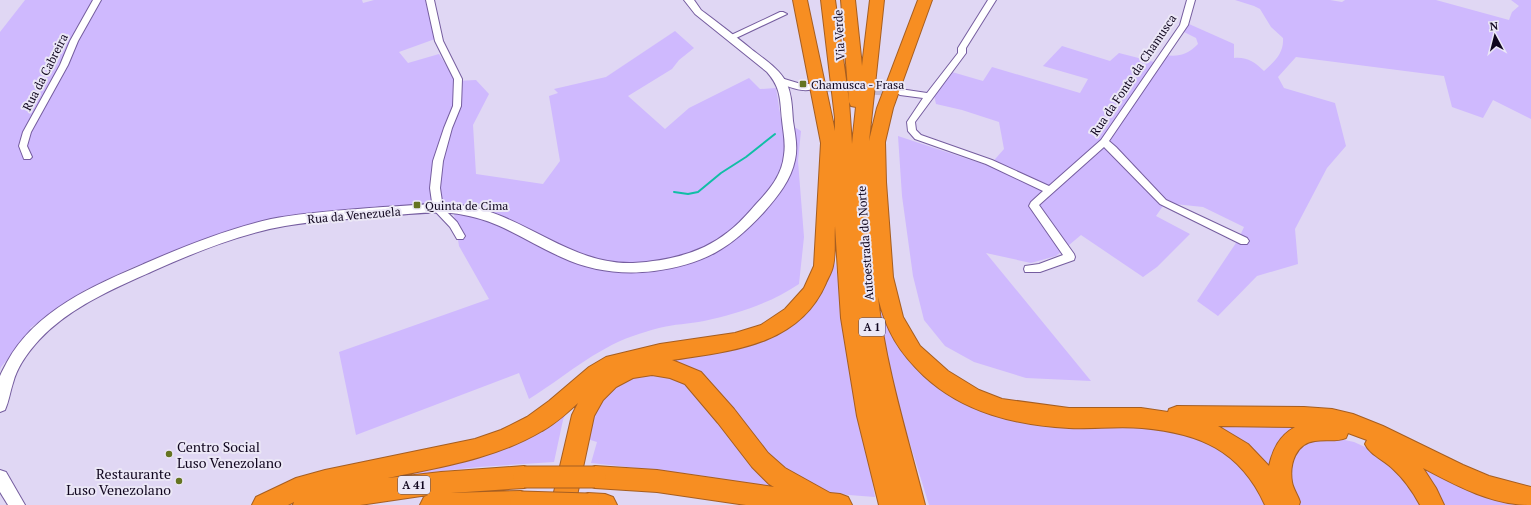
<svg xmlns="http://www.w3.org/2000/svg" width="1531" height="505" font-family="'PT Serif',serif">
<rect width="100%" height="100%" fill="#e0d7f4"/>
<!-- green -->
<g fill="#cfb9fe">
<path d="M 25,0 L 362,0 L 363,3 L 374,0 L 425,0 L 435,39 L 399,52 L 408,63 L 439,54 L 456,81 L 476,80 L 489,94 L 473,125 L 476,174 L 543,184 L 560,161 L 549,96 L 558,93 L 554,89 L 606,77 L 675,31 L 694,48 L 679,60 L 672,69 L 628,96 L 665,129 L 689,108 L 749,78 L 760,89 L 776,88 L 781,119 L 801,131 L 798,161 L 804,237 L 799,284 C 771,303 737,314 704,321 C 689,324 674,324 659,328 C 650,330 642,333 633,336 C 595,349 563,378 529,399 L 519,373 L 356,435 L 339,352 L 489,299 L 459,246 L 454,214 L 418,213 L 358,219 L 312,221 L 232,231 L 187,246 L 131,268 L 85,290 L 30,328 L 32,330 L 1,367 L 0,370 L 0,32 Z"/>
<path d="M 1235,0 L 1330,0 L 1342,2 L 1345,0 L 1436,0 L 1509,20 L 1512,12 L 1519,6 L 1511,0 L 1531,0 L 1531,119 L 1493,100 L 1483,118 L 1452,107 L 1444,76 L 1296,57 L 1278,77 L 1284,88 L 1335,103 L 1346,146 L 1327,168 L 1295,229 L 1298,264 L 1257,276 L 1218,316 L 1197,301 L 1238,240 L 1244,227 L 1203,207 L 1165,203 L 1156,216 L 1190,234 L 1157,267 L 1143,277 L 1081,235 L 1056,256 L 1031,263 L 986,253 L 1091,381 L 1026,378 L 974,362 L 945,346 L 924,320 L 913,276 L 902,196 L 898,136 L 989,166 L 1004,149 L 999,122 L 962,110 L 936,104 L 934,95 L 952,72 L 983,81 L 992,67 L 1080,93 L 1088,79 L 1043,66 L 1062,46 L 1110,61 L 1119,53 L 1158,63 L 1164,55 C 1179,57 1187,55 1198,44 L 1196,38 L 1184,32 L 1189,24 L 1234,44 L 1234,58 C 1248,57 1254,62 1264,71 C 1275,61 1284,53 1283,38 L 1271,27 L 1260,9 L 1254,6 Z"/>
<path d="M 833,250 L 875,497 L 836,494 L 808,486 L 785,473 L 665,361 L 779,330 Z"/>
<path d="M 879,305 L 886,321 L 942,388 L 1137,426 L 1196,434 L 1241,460 L 1268,505 L 929,505 L 897,402 L 887,361 Z"/>
<path d="M 637,373 L 681,378 L 782,488 L 691,474 L 591,463 L 597,442 L 584,438 L 588,418 L 607,388 Z"/>
<path d="M 570,404 L 563,420 L 554,462 L 479,467 L 397,476 L 438,461 Z"/>
<path d="M 1196,421 L 1308,421 C 1279,438 1275,437 1272,473 Z"/>
<path d="M 1331,437 L 1354,442 L 1374,451 L 1411,485 L 1420,505 L 1297,505 C 1290,481 1281,450 1313,439 C 1318,437 1325,437 1331,437 Z"/>
<path d="M 1400,451 L 1531,505 L 1438,505 Z"/>
</g>
<g fill="none" stroke-linecap="round" stroke-linejoin="round">
<!-- stream -->
<path stroke="#11bea6" stroke-width="2" d="M 674,192 L 688,194 L 698,192 L 721,173 L 746,157 L 775,134"/>
<!-- minor-tunnel -->
<g stroke="#c1b8d4" stroke-width="8" stroke-dasharray="8 4" stroke-linecap="butt">
<path d="M 812,87 L 844,89"/>
<path d="M 862,90 L 896,92"/>
</g>
<defs>
<g id="minor">
<path d="M 93,0 L 101,0 L 78,41 L 68,65 L 31,132 L 27,146 L 32,157 L 30,159 L 24,159 L 19,146 L 23,132 L 60,65 L 70,41 Z"/>
<path d="M 426,0 L 434,0 L 443,41 L 462,79 L 461,106 L 452,128 L 443,161 L 440,188 L 443,208 L 457,222 L 465,236 L 463,239 L 457,239 L 450,227 L 433,209 L 430,188 L 433,161 L 444,128 L 453,106 L 454,79 L 435,41 Z"/>
<path d="M 988,0 L 996,0 L 966,48 L 966,53 L 915,122 L 916,130 L 921,135 L 992,160 L 1049,186 L 1101,140 L 1180,25 L 1187,0 L 1195,0 L 1188,25 L 1109,141 L 1116,147 L 1166,200 L 1247,238 L 1249,241 L 1247,244 L 1241,244 L 1160,204 L 1104,147 L 1039,205 L 1074,254 L 1075,257 L 1074,260 L 1040,272 L 1025,272 L 1024,269 L 1025,266 L 1039,264 L 1063,255 L 1029,206 L 1031,202 L 1043,191 L 986,164 L 915,139 L 908,131 L 907,122 L 923,98 L 900,95 L 896,92 L 900,89 L 927,93 L 958,53 L 958,48 Z"/>
<path d="M 780,12 L 783,12 L 787,14 L 734,39 L 728,39 L 727,37 Z"/>
<path d="M 781,78 L 801,84 L 811,84 L 815,87 C 807,95 788,86 778,83 L 777,81 Z"/>
</g>
<g id="tertiary">
<path d="M 684,0 L 694,0 L 701,10 C 718,23 734,35 750,48 C 762,58 779,68 786,82 C 792,94 792,108 793,121 C 795,134 798,147 795,160 C 791,180 778,196 764,212 C 730,249 704,264 654,271 C 621,275 591,271 561,257 C 529,243 500,221 464,215 C 439,210 411,214 386,216 C 352,219 319,220 285,226 C 239,234 196,252 153,271 C 113,289 70,307 39,340 C 28,352 17,367 13,383 C 10,392 9,401 5,410 L 0,412 C 0,401 0,386 0,376 C 2,371 5,366 7,362 C 35,310 95,285 146,263 C 187,245 228,229 271,219 C 308,212 346,210 383,207 C 409,206 434,202 460,205 C 522,212 568,265 633,263 C 666,261 701,254 728,232 C 739,224 748,213 757,203 C 770,189 782,175 784,155 C 786,143 783,131 782,120 C 780,99 781,88 767,72 L 695,14 Z"/>
<path d="M 0,470 L 6,472 L 25,505 L 8,505 L 0,492 Z"/>
</g>
<g id="motorway">
<path d="M 793,0 L 807,0 L 835,131 L 835,118 L 821,0 L 835,0 L 849,101 L 841,0 L 855,0 L 862,66 L 870,0 L 884,0 L 869,141 L 877,108 L 918,0 L 932,0 L 893,108 L 885,142 L 886,182 L 893,277 L 903,317 L 920,346 L 948,371 L 979,390 L 1002,399 L 1069,408 L 1141,408 L 1168,412 L 1169,409 L 1177,406 L 1304,407 L 1332,409 L 1353,414 L 1383,426 L 1463,465 L 1489,476 L 1531,487 L 1531,505 C 1492,505 1457,486 1423,468 L 1436,488 L 1444,505 L 1420,505 C 1413,492 1404,479 1393,469 C 1384,460 1370,455 1365,444 L 1367,440 L 1348,433 L 1346,438 C 1336,442 1326,439 1315,441 C 1296,443 1289,464 1292,482 C 1293,489 1298,495 1300,502 L 1299,505 L 1265,505 C 1240,450 1199,433 1142,428 C 1118,426 1093,429 1069,428 C 1016,425 964,413 924,376 C 899,352 886,331 878,297 C 885,365 908,438 925,505 L 879,505 L 857,416 L 841,318 L 835,226 C 834,239 836,254 833,266 C 832,272 828,278 826,283 C 799,346 731,351 672,360 L 701,372 L 734,409 L 768,453 L 785,468 L 830,493 L 840,494 L 848,497 L 852,505 L 746,505 L 657,492 L 595,488 L 587,485 L 583,477 L 587,469 L 595,466 L 657,470 L 774,487 L 769,484 L 752,467 L 718,423 L 685,384 L 670,378 L 652,375 L 633,378 L 616,387 L 603,400 L 594,416 L 575,505 L 551,505 L 572,415 L 578,403 C 567,413 555,424 542,431 C 495,459 440,467 388,478 L 441,472 L 524,466 L 532,469 L 536,477 L 532,485 L 524,488 L 451,493 L 521,491 L 529,494 L 533,502 L 532,505 L 420,505 L 424,497 L 428,495 L 360,505 L 293,505 L 294,502 L 288,505 L 252,505 L 256,497 L 296,478 L 325,470 L 475,439 L 501,430 L 527,417 L 549,401 L 589,367 L 606,357 L 660,344 L 735,333 L 761,325 L 785,309 L 804,288 L 814,266 L 821,143 ZM 849,102 L 851,106 L 856,107 L 852,144 ZM 1218,426 L 1295,427 C 1279,436 1273,449 1269,466 L 1248,444 Z"/>
<path d="M 588,493 L 605,494 L 613,497 L 617,505 L 576,505 L 580,496 Z"/>
</g>
</defs>
<!-- minor casing -->
<use href="#minor" stroke="#755d9f" stroke-width="2"/>
<!-- tertiary casing -->
<use href="#tertiary" stroke="#755d9f" stroke-width="2"/>
<!-- motorway casing -->
<use href="#motorway" stroke="#a65e21" stroke-width="2"/>
<!-- minor -->
<use href="#minor" fill="#fff" fill-rule="evenodd"/>
<!-- tertiary -->
<use href="#tertiary" fill="#fff" fill-rule="evenodd"/>
<!-- motorway -->
<use href="#motorway" fill="#f78e22" fill-rule="evenodd"/>
<defs>
<g id="motorway-bridge">
<path d="M 524,477 L 595,477"/>
<path d="M 521,502 L 588,504"/>
</g>
</defs>
<!-- motorway-bridge casing -->
<use href="#motorway-bridge" stroke="#a65e21" stroke-width="23" stroke-linecap="butt"/>
<!-- motorway-bridge -->
<use href="#motorway-bridge" stroke="#f78e22" stroke-width="21"/>
</g>
<!-- markers -->
<g fill="#657421" stroke="#ebe7f6" stroke-width="1.5">
<rect x="799" y="80" width="8" height="8" rx="2"/>
<rect x="413" y="201" width="8" height="8" rx="2"/>
<circle cx="169" cy="454" r="4"/>
<circle cx="179" cy="481" r="4"/>
</g>
<g text-anchor="middle" dominant-baseline="central" stroke-width="4" stroke-linejoin="round" paint-order="stroke">
<!-- shield labels -->
<g fill="#ebe7f6" stroke="#524a5f" stroke-width="1">
<rect x="859" y="318" width="26" height="18" rx="3"/>
<rect x="398" y="476" width="32" height="18" rx="3"/>
</g>
<g font-size="11" font-weight="bold" fill="#10061e">
<text x="872" y="327">A 1</text>
<text x="414" y="485">A 41</text>
</g>
<!-- street labels -->
<g font-size="12" fill="#10061e" stroke="#ebe7f6">
<text transform="translate(839 35) rotate(-93)">Via Verde</text>
<text transform="translate(45 72) rotate(-63)">Rua da Cabreira</text>
<text transform="translate(1133 75) rotate(-56)">Rua da Fonte da Chamusca</text>
<text transform="translate(354 215) rotate(-5)">Rua da Venezuela</text>
<text transform="translate(865 243) rotate(-94)">Autoestrada do Norte</text>
</g>
<!-- poi labels -->
<g font-size="12" fill="#10061e" stroke="#ebe7f6" text-anchor="start">
<text x="811" y="84">Chamusca - Frasa</text>
<text x="425" y="205">Quinta de Cima</text>
</g>
<!-- near-poi labels -->
<g font-size="14" fill="#10061e" stroke="#ebe7f6" text-anchor="start">
<text x="177" y="446">Centro Social<tspan x="177" dy="16">Luso Venezolano</tspan></text>
<text x="171" y="473" text-anchor="end">Restaurante<tspan x="171" dy="16">Luso Venezolano</tspan></text>
</g>
</g>
<!-- north arrow -->
<g transform="translate(1495 36) rotate(353)" stroke="#ebe7f6" stroke-width="3" paint-order="stroke">
<path d="M0-3L7 15L0 10L-7 15Z" fill="#10061e"/>
<text y="-6" font-size="11" font-weight="bold" text-anchor="middle" fill="#10061e">N</text>
</g>
</svg>
